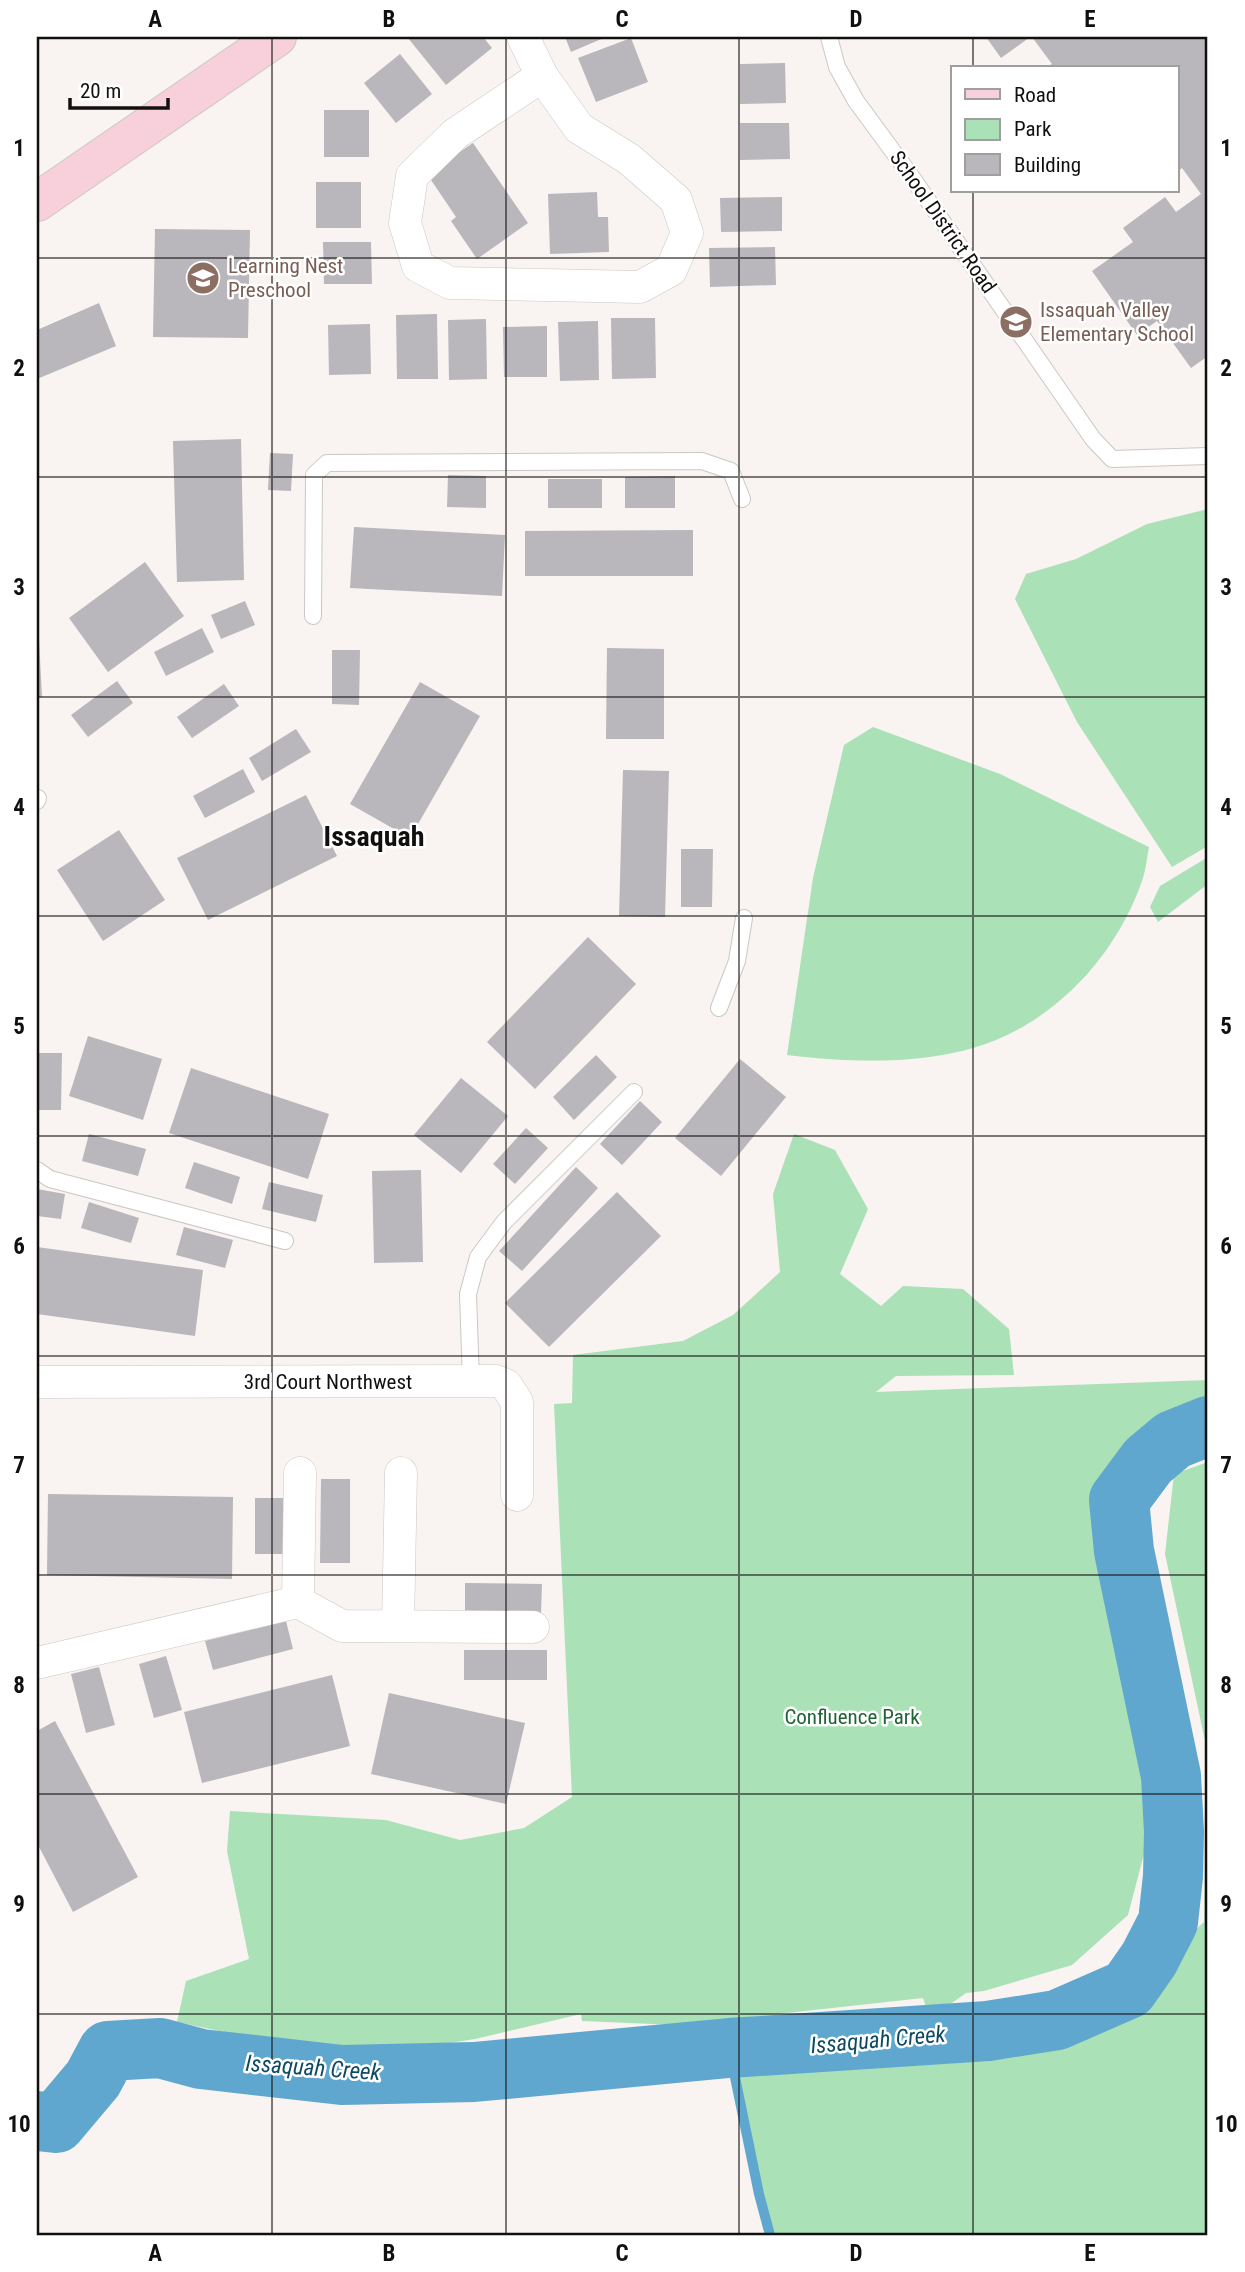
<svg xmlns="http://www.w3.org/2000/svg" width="1245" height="2272" font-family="'Roboto Condensed',sans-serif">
<rect width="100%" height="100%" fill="#f9f3f1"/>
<!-- green -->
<g fill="#abe1b7">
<path d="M 1208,509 L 1208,846 L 1172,867 L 1077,722 L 1015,599 L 1026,574 L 1076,559 L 1147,524 Z"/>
<path d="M 873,727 L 1000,774 L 1149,847 C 1147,857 1146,868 1143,878 C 1117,956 1053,1025 973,1048 C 915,1065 846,1062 787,1055 L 813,878 L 844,745 Z"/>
<path d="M 1208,857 L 1208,884 L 1158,922 L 1150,907 L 1160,886 Z"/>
<path d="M 794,1134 L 835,1150 L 868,1209 L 840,1274 L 881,1306 L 903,1286 L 963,1289 L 1009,1329 L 1014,1375 L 896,1376 L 876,1392 L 1208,1380 L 1208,1411 L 1181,1414 L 1131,1453 L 1098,1513 L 1139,1701 L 1151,1827 L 1128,1915 L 1072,1965 L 984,1991 L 966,1993 L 952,2003 L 928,2013 L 923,1998 L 677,2025 L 582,2021 L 581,2014 L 475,2039 L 379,2054 L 281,2044 L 177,2022 L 186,1981 L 249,1959 L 227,1851 L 230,1811 L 386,1820 L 460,1840 L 524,1828 L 572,1797 L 554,1404 L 572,1403 L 573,1355 L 683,1341 L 733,1315 L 780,1272 L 773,1194 Z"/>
<path d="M 1208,1462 L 1208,2235 L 770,2235 L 759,2194 L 729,2048 L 988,2031 L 1057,2020 L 1129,1989 L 1204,1922 L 1207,1750 L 1165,1554 L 1174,1474 Z"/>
</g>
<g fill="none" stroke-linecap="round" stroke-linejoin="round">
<!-- stream -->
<path stroke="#5fa7cf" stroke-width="10" d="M 729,2048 L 759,2194 L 770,2235"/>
<!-- river -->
<path stroke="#5fa7cf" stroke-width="60" d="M 37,2121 L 56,2123 L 93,2079 L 108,2051 L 160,2048 L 201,2059 L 342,2075 L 474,2072 L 729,2048 L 988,2031 L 1057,2020 L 1128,1989 L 1149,1959 L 1168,1922 L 1173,1876 L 1174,1832 L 1171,1776 L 1124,1551 L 1119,1500 L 1148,1461 L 1173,1440 L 1208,1426"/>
</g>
<!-- building -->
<g fill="#b9b7bc">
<path d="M 410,37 L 483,37 L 492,48 L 446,85 L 408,38 Z"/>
<path d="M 565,37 L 606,37 L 571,52 Z"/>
<path d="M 986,37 L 1030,37 L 1001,58 Z"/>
<path d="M 1032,37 L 1208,37 L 1208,356 L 1191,368 L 1157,321 L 1137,335 L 1092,271 L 1133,242 L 1123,228 L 1165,197 L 1176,212 L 1201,194 L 1182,168 L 1177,172 L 1177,68 L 1045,68 L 1052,64 Z"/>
<path d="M 631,38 L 648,82 L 596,102 L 578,58 Z"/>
<path d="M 400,54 L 432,94 L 396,123 L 364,83 Z"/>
<path d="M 785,63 L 786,103 L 740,104 L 740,64 Z"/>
<rect x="324" y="110" width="45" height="47"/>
<path d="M 740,123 L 789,123 L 790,159 L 740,160 Z"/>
<path d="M 473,143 L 528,223 L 477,259 L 451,221 L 456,217 L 427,174 Z"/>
<rect x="316" y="182" width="45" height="46"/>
<path d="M 597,192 L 598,217 L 608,217 L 609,252 L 550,254 L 548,194 Z"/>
<path d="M 782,197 L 782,231 L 721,232 L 720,198 Z"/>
<path d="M 155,229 L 250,230 L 248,338 L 153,337 Z"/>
<path d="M 323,242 L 371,242 L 372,284 L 324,284 Z"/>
<path d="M 775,247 L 776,285 L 710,287 L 709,248 Z"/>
<path d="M 99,303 L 116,346 L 37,379 L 37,330 Z"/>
<path d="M 437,314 L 438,379 L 397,379 L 396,315 Z"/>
<path d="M 611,318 L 655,318 L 656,378 L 612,379 Z"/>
<path d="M 486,319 L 487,379 L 449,380 L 448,320 Z"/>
<path d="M 598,321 L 599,380 L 560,381 L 558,322 Z"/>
<path d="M 370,324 L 371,374 L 329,375 L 328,325 Z"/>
<path d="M 547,326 L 547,377 L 504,377 L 503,327 Z"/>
<path d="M 241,439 L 244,580 L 177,582 L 173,441 Z"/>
<path d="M 270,453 L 293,454 L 291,491 L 268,490 Z"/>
<path d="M 448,475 L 486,476 L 486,508 L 447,507 Z"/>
<path d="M 675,476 L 675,508 L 625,508 L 625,477 Z"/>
<rect x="548" y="479" width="54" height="29"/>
<path d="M 354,527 L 505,535 L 502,596 L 350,588 Z"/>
<path d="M 693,530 L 693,576 L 525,576 L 525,531 Z"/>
<path d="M 145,562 L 184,616 L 108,672 L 69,618 Z"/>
<path d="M 245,601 L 255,625 L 221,639 L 211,615 Z"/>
<path d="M 202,628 L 214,652 L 166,676 L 154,652 Z"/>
<path d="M 37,640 L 39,640 L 42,697 L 37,697 Z"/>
<path d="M 607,648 L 664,649 L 664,739 L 606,739 Z"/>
<path d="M 332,650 L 360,650 L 359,705 L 332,704 Z"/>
<path d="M 117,681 L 133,703 L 88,737 L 71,715 Z"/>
<path d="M 420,682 L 480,716 L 410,838 L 350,804 Z"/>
<path d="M 224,684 L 239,706 L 192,738 L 177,717 Z"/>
<path d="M 296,729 L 311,752 L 262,781 L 249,758 Z"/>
<path d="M 243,769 L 255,792 L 205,818 L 193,796 Z"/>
<path d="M 623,770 L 669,771 L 665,917 L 619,916 Z"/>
<path d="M 306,795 L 337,856 L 208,920 L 177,858 Z"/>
<path d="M 119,830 L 165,900 L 103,941 L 57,870 Z"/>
<path d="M 681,849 L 713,849 L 712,907 L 681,907 Z"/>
<path d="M 588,937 L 636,984 L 535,1089 L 487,1042 Z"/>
<path d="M 88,1036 L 162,1059 L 143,1120 L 69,1096 Z"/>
<path d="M 37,1053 L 62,1053 L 61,1110 L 37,1110 Z"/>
<path d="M 596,1055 L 617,1077 L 574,1120 L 553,1097 Z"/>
<path d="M 740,1059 L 786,1097 L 721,1176 L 675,1138 Z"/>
<path d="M 191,1068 L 329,1114 L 308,1179 L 169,1133 Z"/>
<path d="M 461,1078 L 508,1116 L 461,1173 L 414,1135 Z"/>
<path d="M 640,1101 L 662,1122 L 622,1165 L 600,1144 Z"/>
<path d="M 526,1128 L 548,1148 L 515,1184 L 493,1164 Z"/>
<path d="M 89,1134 L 146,1149 L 138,1176 L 82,1161 Z"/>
<path d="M 194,1162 L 240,1177 L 232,1204 L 185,1188 Z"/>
<path d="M 576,1167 L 598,1188 L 522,1271 L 499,1251 Z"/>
<path d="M 421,1170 L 423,1262 L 374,1263 L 372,1171 Z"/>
<path d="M 269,1182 L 323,1195 L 316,1222 L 262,1209 Z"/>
<path d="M 37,1189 L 65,1194 L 61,1219 L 37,1216 Z"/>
<path d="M 617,1192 L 661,1236 L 549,1347 L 505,1303 Z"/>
<path d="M 89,1202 L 139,1218 L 131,1243 L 81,1228 Z"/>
<path d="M 184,1227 L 233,1240 L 225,1268 L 176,1255 Z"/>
<path d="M 37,1247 L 203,1270 L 195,1336 L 37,1314 Z"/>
<path d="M 321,1479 L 350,1479 L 350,1563 L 320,1563 Z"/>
<path d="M 48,1494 L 233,1497 L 232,1579 L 47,1575 Z"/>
<rect x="255" y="1498" width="30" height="56"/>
<path d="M 465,1583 L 542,1584 L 541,1614 L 465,1613 Z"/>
<path d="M 286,1621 L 293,1649 L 213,1670 L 205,1641 Z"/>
<rect x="464" y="1650" width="83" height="30"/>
<path d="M 166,1656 L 182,1710 L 154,1718 L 139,1664 Z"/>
<path d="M 99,1667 L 115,1725 L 86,1733 L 71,1674 Z"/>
<path d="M 332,1675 L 350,1746 L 202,1783 L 184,1712 Z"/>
<path d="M 389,1693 L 525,1723 L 506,1804 L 371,1774 Z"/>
<path d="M 55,1721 L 138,1877 L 73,1912 L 37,1843 L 37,1731 Z"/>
</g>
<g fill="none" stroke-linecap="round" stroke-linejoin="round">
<defs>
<g id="lane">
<path d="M 829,37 L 837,67 L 856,101 L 911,176 L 1093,439 L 1112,459 L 1208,456"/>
<path d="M 313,616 L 314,475 L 327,463 L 702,461 L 731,471 L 742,499"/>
<path d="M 37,801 L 38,798"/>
<path d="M 719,1008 L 737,961 L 744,918"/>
<path d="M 37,1170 L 50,1179 L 285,1241"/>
<path d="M 471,1381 L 468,1294 L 478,1257 L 504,1222 L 634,1092"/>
</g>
<g id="street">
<path d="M 523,37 L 542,76 L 579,128 L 629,159 L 676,200 L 687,233 L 671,270 L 640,287 L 450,283 L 418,266 L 405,223 L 412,176 L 455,134 L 542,76"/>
<path d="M 37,1382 L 496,1381 L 506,1385 L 517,1402 L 517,1495"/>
<path d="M 298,1602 L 300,1473"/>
<path d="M 398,1626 L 401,1473"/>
<path d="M 37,1663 L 298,1602 L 342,1626 L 533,1627"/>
</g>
<path id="secondary" d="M 37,202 L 277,37"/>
</defs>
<!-- lane casing -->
<use href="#lane" stroke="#ccc7c4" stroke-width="18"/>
<!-- street casing -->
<use href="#street" stroke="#ccc7c4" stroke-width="33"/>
<!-- secondary casing -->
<use href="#secondary" stroke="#ccc7c4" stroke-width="40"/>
<!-- lane -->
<use href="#lane" stroke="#fff" stroke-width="16"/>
<!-- street -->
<use href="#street" stroke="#fff" stroke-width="32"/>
<!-- secondary -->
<use href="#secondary" stroke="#f8d0dc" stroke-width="38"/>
</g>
<!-- grid -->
<path fill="none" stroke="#12100f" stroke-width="2" stroke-opacity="0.55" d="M 272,37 L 272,2235M 506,37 L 506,2235M 739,37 L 739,2235M 973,37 L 973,68M 973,191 L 973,2235M 37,258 L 1208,258M 37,477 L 1208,477M 37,697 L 1208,697M 37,916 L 1208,916M 37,1136 L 1208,1136M 37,1356 L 1208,1356M 37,1575 L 1208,1575M 37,1794 L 1208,1794M 37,2014 L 1208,2014"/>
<!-- icons -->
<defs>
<symbol id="school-disc" viewBox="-11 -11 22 22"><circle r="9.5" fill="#8d6e63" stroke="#fff"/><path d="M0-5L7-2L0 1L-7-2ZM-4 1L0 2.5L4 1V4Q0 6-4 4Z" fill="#fff"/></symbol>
</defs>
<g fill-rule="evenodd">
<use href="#school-disc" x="184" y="259" width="38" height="38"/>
<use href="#school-disc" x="997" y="303" width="38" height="38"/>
</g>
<g text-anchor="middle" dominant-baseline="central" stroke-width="5" stroke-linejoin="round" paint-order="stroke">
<!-- street labels -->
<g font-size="21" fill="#12100f" stroke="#fff">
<text transform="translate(943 222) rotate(55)">School District Road</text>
<text x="328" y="1382">3rd Court Northwest</text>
</g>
<!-- education labels -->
<g font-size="21" fill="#785e54" stroke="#fff" text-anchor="start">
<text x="228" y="266">Learning Nest<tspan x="228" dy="24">Preschool</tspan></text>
<text x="1040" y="310">Issaquah Valley<tspan x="1040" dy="24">Elementary School</tspan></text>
</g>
<!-- park labels -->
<g font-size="21" fill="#216337" stroke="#fff">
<text x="852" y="1717">Confluence Park</text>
</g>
<!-- water labels -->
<g font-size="23" font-style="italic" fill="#0f4a65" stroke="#fff">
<text transform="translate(878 2040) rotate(-5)">Issaquah Creek</text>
<text transform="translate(313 2068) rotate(4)">Issaquah Creek</text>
</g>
<!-- district labels -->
<g font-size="28" font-weight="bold" fill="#12100f" stroke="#fff">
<text x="374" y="836">Issaquah</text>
</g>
</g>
<!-- border -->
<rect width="1245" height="2272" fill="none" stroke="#ffffff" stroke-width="77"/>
<!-- legend -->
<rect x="951" y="66" width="228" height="126" fill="#ffffff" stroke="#a09f9f" stroke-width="2"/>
<rect x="965" y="89" width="35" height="10" fill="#f8d0dc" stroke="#a09f9f" stroke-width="2"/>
<text x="1014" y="102" font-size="21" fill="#12100f">Road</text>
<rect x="965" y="119" width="35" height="21" fill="#abe1b7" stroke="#a09f9f" stroke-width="2"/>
<text x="1014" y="136" font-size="21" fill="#12100f">Park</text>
<rect x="965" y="154" width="35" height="21" fill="#b9b7bc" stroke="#a09f9f" stroke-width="2"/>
<text x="1014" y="172" font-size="21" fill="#12100f">Building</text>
<!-- scale -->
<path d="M70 98v10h98v-10" fill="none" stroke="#12100f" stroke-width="3.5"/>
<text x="80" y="98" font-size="21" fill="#12100f" stroke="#ffffff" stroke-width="5" paint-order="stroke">20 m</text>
<rect x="38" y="38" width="1168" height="2196" fill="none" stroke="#12100f" stroke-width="2.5"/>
<g font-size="23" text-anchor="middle" font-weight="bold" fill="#12100f">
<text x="155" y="27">A</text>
<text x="389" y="27">B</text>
<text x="622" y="27">C</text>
<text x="856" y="27">D</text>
<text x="1090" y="27">E</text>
<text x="19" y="156">1</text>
<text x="1226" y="156">1</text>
<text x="19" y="376">2</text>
<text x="1226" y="376">2</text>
<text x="19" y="595">3</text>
<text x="1226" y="595">3</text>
<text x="19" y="815">4</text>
<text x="1226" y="815">4</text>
<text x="19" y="1034">5</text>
<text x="1226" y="1034">5</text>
<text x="19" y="1254">6</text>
<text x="1226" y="1254">6</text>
<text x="19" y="1473">7</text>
<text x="1226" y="1473">7</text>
<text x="19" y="1693">8</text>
<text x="1226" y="1693">8</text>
<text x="19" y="1912">9</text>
<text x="1226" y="1912">9</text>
<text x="19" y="2132">10</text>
<text x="1226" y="2132">10</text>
<text x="155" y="2261">A</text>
<text x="389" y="2261">B</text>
<text x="622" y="2261">C</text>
<text x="856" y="2261">D</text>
<text x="1090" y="2261">E</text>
</g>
</svg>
